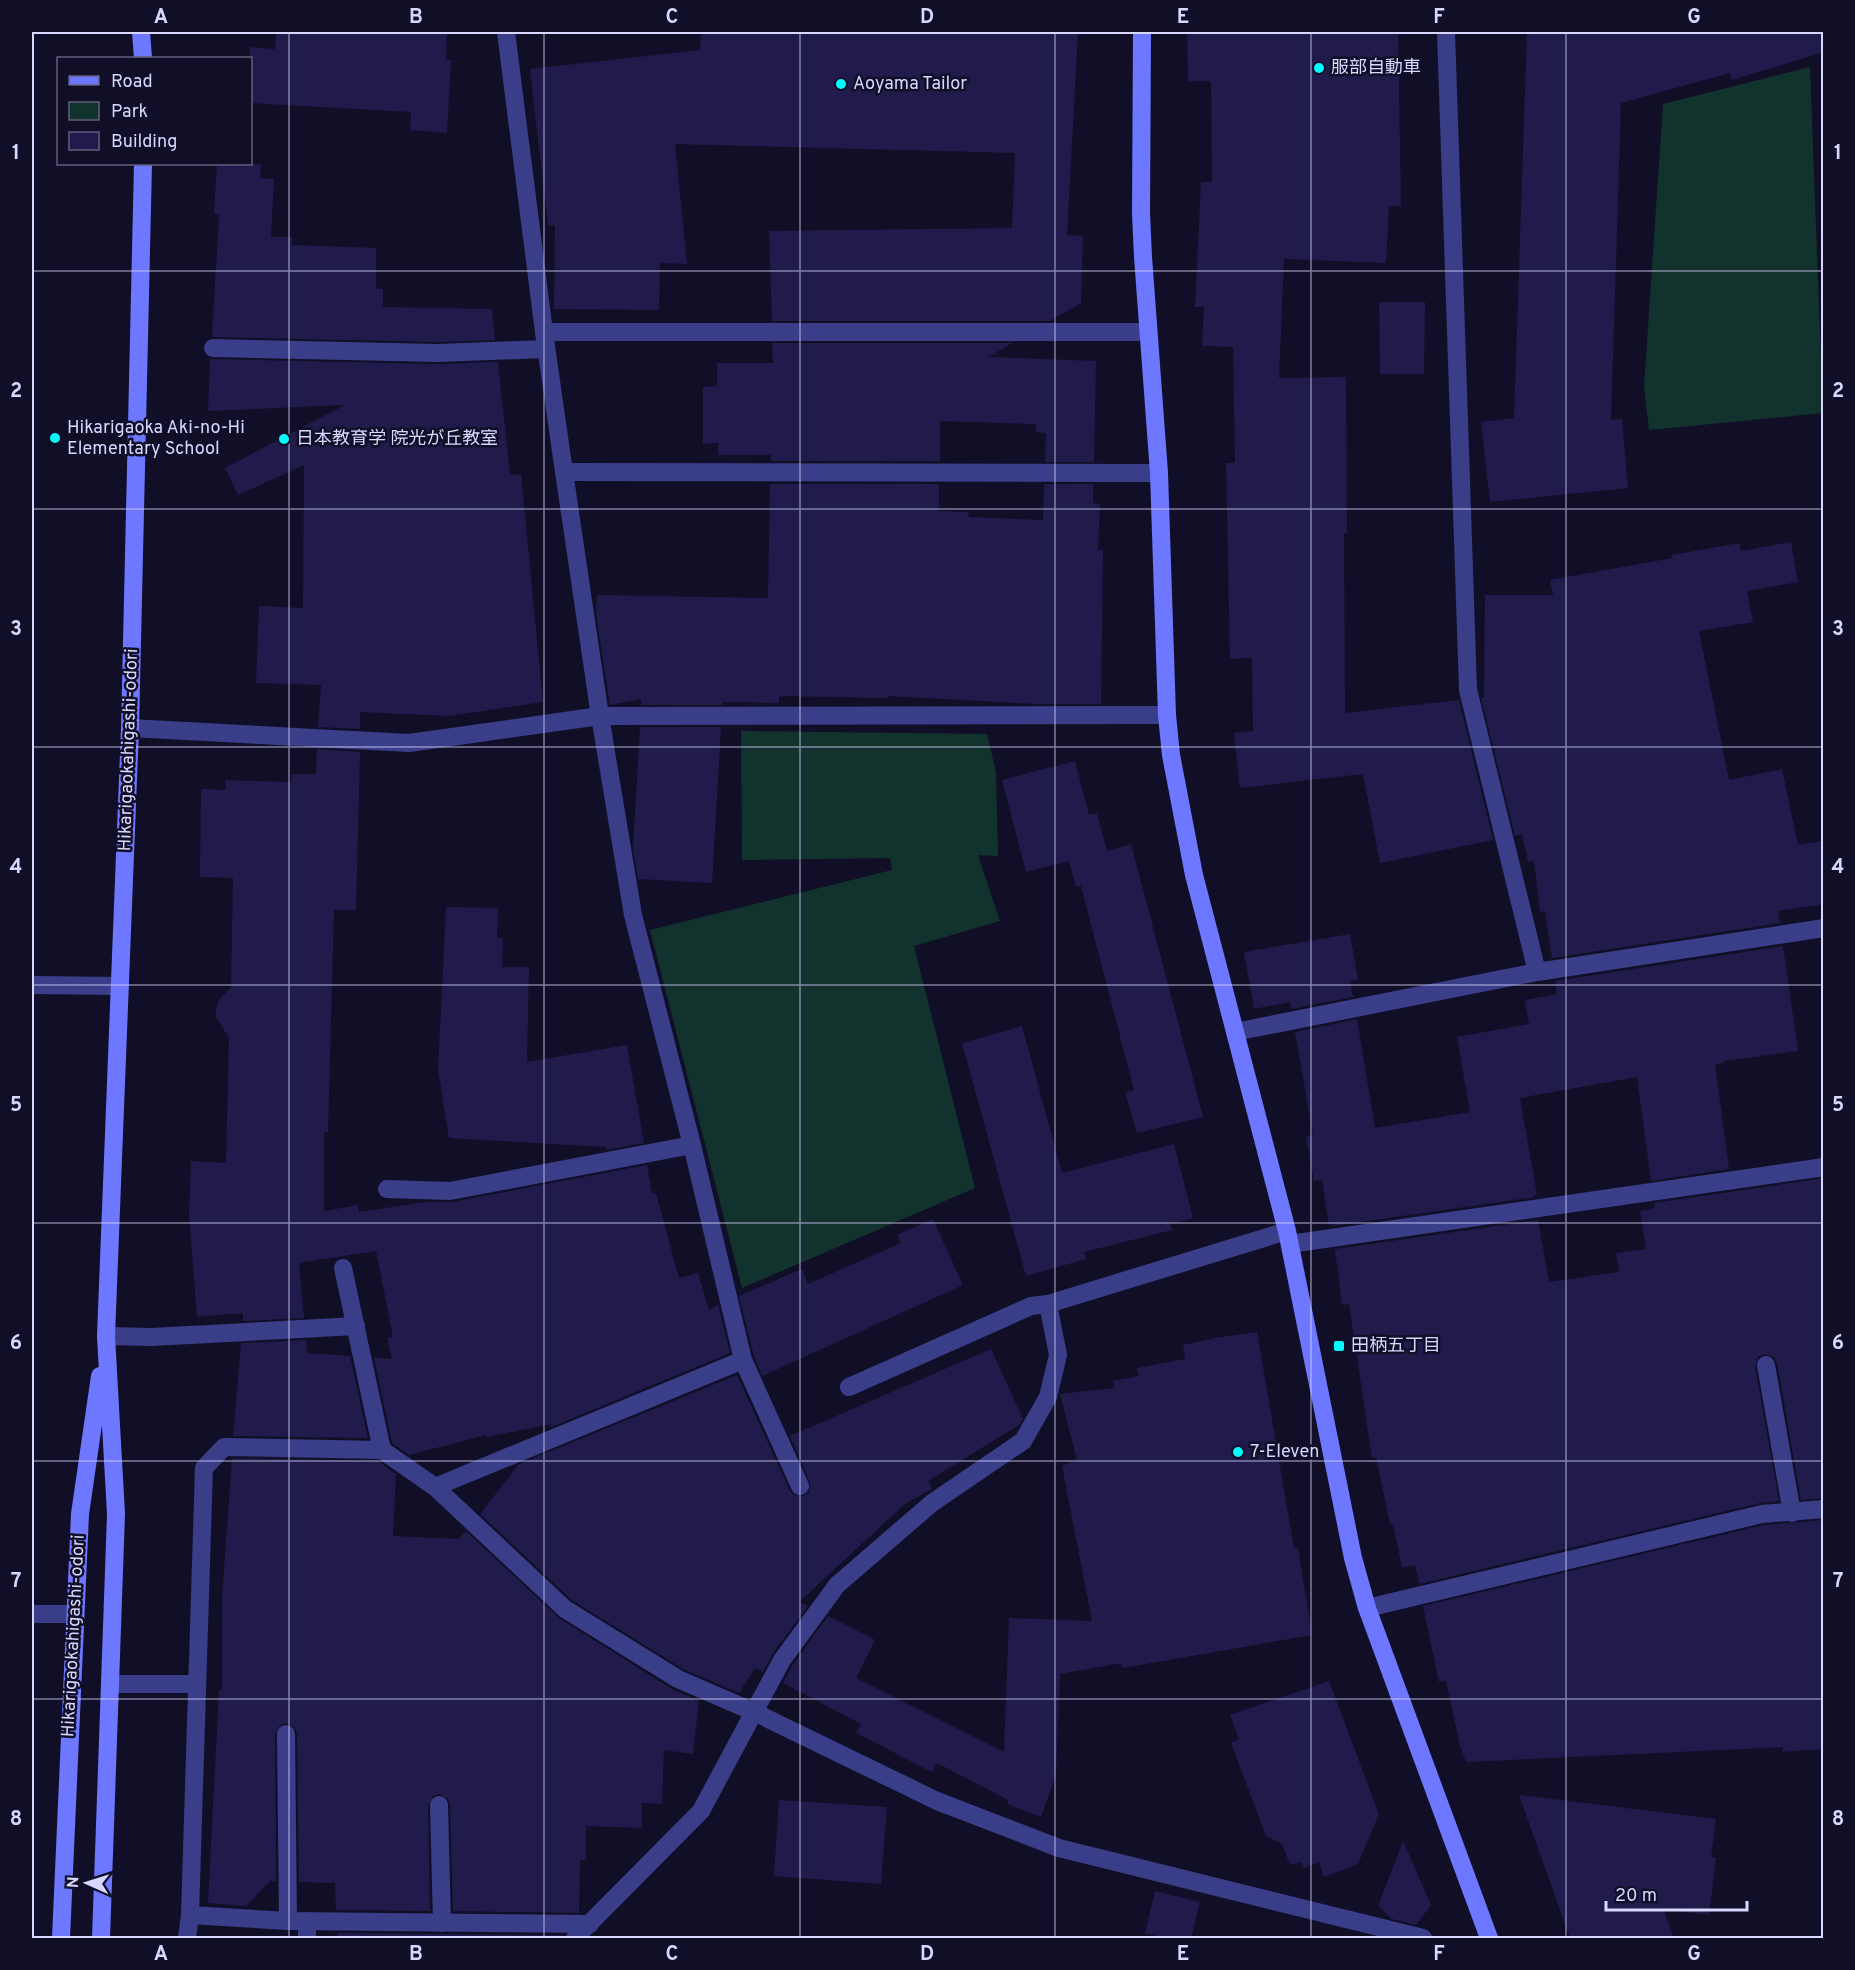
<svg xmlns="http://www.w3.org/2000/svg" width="1855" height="1970" font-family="Overpass,'Noto Sans JP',sans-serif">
<rect width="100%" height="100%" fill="#110f28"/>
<!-- green -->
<g fill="#12322e">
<path d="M 1810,67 L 1823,413 L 1649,430 L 1644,387 L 1663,104 Z"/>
<path d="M 741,731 L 987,734 L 996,772 L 998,856 L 978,855 L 1000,921 L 914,946 L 975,1188 L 742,1288 L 650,930 L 892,870 L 890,858 L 742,860 Z"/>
</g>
<!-- building -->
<g fill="#201b4a">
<path d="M 276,32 L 447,32 L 446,60 L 451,60 L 447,133 L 410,130 L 411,112 L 250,103 L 250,47 L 275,49 Z"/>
<path d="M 701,32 L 1078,32 L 1067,235 L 1083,236 L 1081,303 L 1050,321 L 772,321 L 769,231 L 1012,228 L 1015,153 L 675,144 L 687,264 L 660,263 L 659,310 L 554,309 L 555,225 L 548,225 L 530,69 L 700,50 Z"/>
<path d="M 1187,32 L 1398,32 L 1401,206 L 1389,206 L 1386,263 L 1284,259 L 1279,378 L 1346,377 L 1347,533 L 1344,533 L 1345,713 L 1459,700 L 1493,840 L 1380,863 L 1363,774 L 1240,788 L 1234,733 L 1253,731 L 1252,658 L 1230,659 L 1226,463 L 1235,463 L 1233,347 L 1202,346 L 1204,307 L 1195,307 L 1201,182 L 1212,182 L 1211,81 L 1188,81 Z"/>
<path d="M 1527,32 L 1824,32 L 1824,52 L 1732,80 L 1730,73 L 1621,103 L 1611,420 L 1622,419 L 1628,488 L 1490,502 L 1481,422 L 1514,418 Z"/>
<path d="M 217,164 L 261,164 L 260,178 L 274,179 L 271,237 L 292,237 L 292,245 L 376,248 L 376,289 L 383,289 L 383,307 L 492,309 L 495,340 L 438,342 L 212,337 L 219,215 L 214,214 Z"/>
<path d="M 1379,302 L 1425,302 L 1424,374 L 1380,374 Z"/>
<path d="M 772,343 L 1012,343 L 989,357 L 1096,361 L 1094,462 L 1045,462 L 1046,433 L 1036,432 L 1036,424 L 940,421 L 940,461 L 771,461 L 771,455 L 718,455 L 718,443 L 703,444 L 703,387 L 717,386 L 717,363 L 773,363 Z"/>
<path d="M 210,359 L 438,364 L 498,362 L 510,475 L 521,474 L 543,702 L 449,716 L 360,712 L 360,729 L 318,727 L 321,685 L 256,683 L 259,606 L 303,608 L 304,465 L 238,495 L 225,468 L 345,405 L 208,411 Z"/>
<path d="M 770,484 L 939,484 L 939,511 L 969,512 L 968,517 L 1043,520 L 1044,484 L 1093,484 L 1093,503 L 1100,504 L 1098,550 L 1103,550 L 1101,704 L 1036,704 L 888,696 L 888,698 L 779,696 L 779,703 L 722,702 L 722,705 L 641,705 L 641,699 L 610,705 L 596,614 L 597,595 L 768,598 Z"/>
<path d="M 1791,542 L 1798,582 L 1747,591 L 1753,622 L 1699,631 L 1729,780 L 1782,769 L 1798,845 L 1824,841 L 1824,904 L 1778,911 L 1780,923 L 1552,958 L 1545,911 L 1540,912 L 1534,861 L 1528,862 L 1522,834 L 1515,836 L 1481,698 L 1484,697 L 1485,595 L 1553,595 L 1550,580 L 1672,558 L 1672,555 L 1739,543 L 1741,551 Z"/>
<path d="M 640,727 L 721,727 L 712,883 L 638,879 L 633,849 Z"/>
<path d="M 317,749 L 360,752 L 356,910 L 334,910 L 328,1132 L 324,1132 L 324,1211 L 358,1205 L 359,1212 L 426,1202 L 452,1202 L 647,1165 L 652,1194 L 656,1193 L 679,1278 L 698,1273 L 709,1310 L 718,1305 L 730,1353 L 549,1428 L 552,1424 L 487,1437 L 486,1435 L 409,1455 L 392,1443 L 374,1357 L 392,1359 L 387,1338 L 393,1337 L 376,1251 L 299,1263 L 304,1318 L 243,1321 L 243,1313 L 197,1317 L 189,1215 L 191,1161 L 226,1163 L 229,1038 L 216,1017 L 216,1008 L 219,1000 L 231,987 L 233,878 L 200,877 L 201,789 L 226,790 L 225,780 L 291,782 L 292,774 L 316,774 Z"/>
<path d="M 1075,761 L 1089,815 L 1097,813 L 1107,851 L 1131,844 L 1203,1117 L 1137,1133 L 1125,1092 L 1134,1090 L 1081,886 L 1076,887 L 1069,861 L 1026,872 L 1002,780 Z"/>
<path d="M 446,907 L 498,908 L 497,938 L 503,938 L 502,967 L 529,967 L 527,1062 L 627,1045 L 644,1143 L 606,1150 L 606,1147 L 449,1138 L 438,1069 Z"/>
<path d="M 1350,934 L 1358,980 L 1350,981 L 1353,997 L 1291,1009 L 1290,1002 L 1254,1009 L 1244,952 Z"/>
<path d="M 1783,946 L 1798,1051 L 1723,1061 L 1724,1063 L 1715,1064 L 1729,1169 L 1651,1181 L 1637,1077 L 1520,1098 L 1537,1195 L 1534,1195 L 1535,1197 L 1333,1226 L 1332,1224 L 1329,1225 L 1322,1180 L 1314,1181 L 1306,1137 L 1313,1135 L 1295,1032 L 1357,1019 L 1375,1128 L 1470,1112 L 1457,1037 L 1529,1024 L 1525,1000 L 1557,994 L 1555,981 Z"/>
<path d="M 1022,1026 L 1062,1173 L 1174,1144 L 1193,1218 L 1170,1224 L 1172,1230 L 1084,1252 L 1086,1259 L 1026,1276 L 962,1043 Z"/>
<path d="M 1824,1178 L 1824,1498 L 1801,1500 L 1777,1363 L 1774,1357 L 1765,1354 L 1758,1357 L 1755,1367 L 1779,1501 L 1760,1503 L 1419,1584 L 1415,1565 L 1402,1568 L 1393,1524 L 1390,1524 L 1376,1457 L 1372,1458 L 1349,1304 L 1342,1305 L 1335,1249 L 1538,1220 L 1549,1282 L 1619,1272 L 1616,1253 L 1646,1249 L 1640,1211 L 1655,1208 L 1654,1203 Z"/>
<path d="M 933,1219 L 963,1285 L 762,1376 L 754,1356 L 739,1296 L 802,1269 L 808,1284 L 901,1243 L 897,1235 Z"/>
<path d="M 1257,1332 L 1294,1548 L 1298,1548 L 1312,1635 L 1123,1668 L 1121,1663 L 1060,1674 L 1056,1774 L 1041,1817 L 1007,1804 L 1008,1800 L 937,1763 L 932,1772 L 856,1733 L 861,1724 L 783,1683 L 792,1666 L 828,1616 L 875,1640 L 856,1678 L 1004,1752 L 1009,1618 L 1092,1621 L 1062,1466 L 1077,1460 L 1060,1394 L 1114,1388 L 1113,1381 L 1139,1376 L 1137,1368 L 1185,1359 L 1183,1345 L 1215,1338 Z"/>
<path d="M 306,1340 L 307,1353 L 350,1356 L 368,1438 L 233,1436 L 241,1343 Z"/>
<path d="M 991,1349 L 1023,1419 L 1019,1425 L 928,1481 L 932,1489 L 905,1504 L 799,1602 L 808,1606 L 773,1653 L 763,1672 L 755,1668 L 739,1693 L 683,1669 L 572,1600 L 480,1514 L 519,1464 L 737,1375 L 790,1491 L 794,1495 L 804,1496 L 809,1492 L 810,1482 L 790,1436 Z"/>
<path d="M 232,1458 L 378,1461 L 396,1474 L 393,1536 L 459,1539 L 466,1531 L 559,1618 L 672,1689 L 699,1701 L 693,1754 L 664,1750 L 662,1804 L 642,1803 L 642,1828 L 586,1826 L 586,1860 L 580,1860 L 579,1913 L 453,1911 L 450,1805 L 448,1799 L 439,1794 L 433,1796 L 428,1805 L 430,1911 L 336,1910 L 335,1883 L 299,1882 L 297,1734 L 295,1728 L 286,1723 L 280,1725 L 275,1734 L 276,1881 L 270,1881 L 246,1906 L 208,1903 L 219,1690 L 222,1691 L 222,1596 Z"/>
<path d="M 1824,1520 L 1824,1749 L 1783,1752 L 1783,1747 L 1466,1762 L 1460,1746 L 1446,1681 L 1439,1682 L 1423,1606 L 1764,1525 Z"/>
<path d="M 1329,1681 L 1379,1814 L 1358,1864 L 1324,1877 L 1319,1862 L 1304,1868 L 1301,1862 L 1290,1865 L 1282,1844 L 1266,1836 L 1231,1743 L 1239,1739 L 1230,1715 Z"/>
<path d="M 1519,1795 L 1716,1819 L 1711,1857 L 1716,1858 L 1709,1915 L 1663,1909 L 1674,1938 L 1570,1938 Z"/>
<path d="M 779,1800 L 887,1807 L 881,1884 L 774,1876 Z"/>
<path d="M 1403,1841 L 1431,1905 L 1416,1925 L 1392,1919 L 1378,1906 Z"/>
<path d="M 1155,1891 L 1200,1902 L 1191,1938 L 1164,1938 L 1145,1933 Z"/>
<path d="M 337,1933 L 442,1934 L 564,1935 L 564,1938 L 337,1938 Z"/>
</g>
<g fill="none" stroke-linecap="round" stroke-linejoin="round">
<!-- lane -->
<g stroke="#3a3e88" stroke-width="18">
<path d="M 544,332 L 1147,332"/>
<path d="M 213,348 L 438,353 L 546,349"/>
<path d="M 130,728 L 409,743 L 600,716 L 1167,715"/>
<path d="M 32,985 L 120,986"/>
<path d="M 387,1189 L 450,1191 L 692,1145"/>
<path d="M 343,1268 L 382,1450"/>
<path d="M 106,1336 L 152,1337 L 356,1326"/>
<path d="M 743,1360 L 800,1486"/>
<path d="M 1766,1365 L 1792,1513"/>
<path d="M 754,1712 L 782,1660 L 837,1585 L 932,1503 L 1023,1441 L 1048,1397 L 1058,1355 L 1048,1304 L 1031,1306 L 849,1387"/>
<path d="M 286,1734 L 288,1921"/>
<path d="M 439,1805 L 442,1923"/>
<path d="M 307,1938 L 307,1921"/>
</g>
<!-- street -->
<g stroke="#3a3e88" stroke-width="18">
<path d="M 1446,32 L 1468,690 L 1537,972"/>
<path d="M 564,472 L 1159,473"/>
<path d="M 1235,1032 L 1537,972 L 1824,928"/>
<path d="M 1290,1244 L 1824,1167"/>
<path d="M 1048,1304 L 1287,1231"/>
<path d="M 435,1487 L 743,1360 L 692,1145 L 633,915 L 600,716 L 564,472 L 544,332 L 506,32"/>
<path d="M 1367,1608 L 1762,1514 L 1824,1509"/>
<path d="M 32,1614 L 74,1614"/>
<path d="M 112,1684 L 196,1684"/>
<path d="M 590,1924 L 288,1921 L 190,1915 L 204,1468 L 224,1447 L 382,1450 L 435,1487 L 565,1609 L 678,1679 L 754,1712 L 937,1801 L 1059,1848 L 1423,1938"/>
<path d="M 187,1938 L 190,1915"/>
<path d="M 575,1938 L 701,1811 L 754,1712"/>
</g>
<!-- secondary -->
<g stroke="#6e77ff" stroke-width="18">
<path d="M 141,32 L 143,58"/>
<path d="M 1142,32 L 1141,213 L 1143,257 L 1159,473 L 1167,715 L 1171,755 L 1194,875 L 1287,1231 L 1353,1558 L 1367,1608 L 1489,1938"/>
<path d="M 61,1938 L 80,1514 L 100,1376"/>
<path d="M 101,1938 L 116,1514 L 106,1336 L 130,728 L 143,164"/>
</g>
</g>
<!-- grid -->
<path fill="none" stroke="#d8d7ff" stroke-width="1.5" stroke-opacity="0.55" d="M 289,32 L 289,1938M 544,32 L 544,1938M 800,32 L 800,1938M 1055,32 L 1055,1938M 1311,32 L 1311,1938M 1566,32 L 1566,1938M 32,271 L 1824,271M 32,509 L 1824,509M 32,747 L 1824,747M 32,985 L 1824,985M 32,1223 L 1824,1223M 32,1461 L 1824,1461M 32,1699 L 1824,1699"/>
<!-- markers -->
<g fill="#03fcff" stroke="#110f28" stroke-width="2">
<circle cx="1319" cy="68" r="6"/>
<circle cx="841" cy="84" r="6"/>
<circle cx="55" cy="438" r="6"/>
<circle cx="284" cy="439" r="6"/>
<rect x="1333" y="1340" width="12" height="12" rx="3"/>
<circle cx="1238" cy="1452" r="6"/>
</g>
<g text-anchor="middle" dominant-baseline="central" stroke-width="5" stroke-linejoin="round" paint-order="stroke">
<!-- poi labels -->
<g font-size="18" fill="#d8d7ff" stroke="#110f28" text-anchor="start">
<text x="1331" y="68">服部自動車</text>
<text x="853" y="84">Aoyama Tailor</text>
<text x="67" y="428">Hikarigaoka Aki-no-Hi<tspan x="67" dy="21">Elementary School</tspan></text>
<text x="296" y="439">日本教育学 院光が丘教室</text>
<text x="1351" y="1346">田柄五丁目</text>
<text x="1250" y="1452">7-Eleven</text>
</g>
<!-- street labels -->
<g font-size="18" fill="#d8d7ff" stroke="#110f28">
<text transform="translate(129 750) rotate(-88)">Hikarigaokahigashi-odori</text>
<text transform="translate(74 1636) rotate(-87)">Hikarigaokahigashi-odori</text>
</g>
</g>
<!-- border -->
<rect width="1855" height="1970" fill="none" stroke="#110f28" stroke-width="66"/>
<!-- legend -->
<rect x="57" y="57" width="195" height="108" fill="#110f28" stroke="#615f7e" stroke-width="1.5"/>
<rect x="69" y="76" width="30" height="9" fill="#6e77ff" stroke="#615f7e" stroke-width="1.5"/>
<text x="111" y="87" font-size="18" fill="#d8d7ff">Road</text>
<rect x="69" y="102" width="30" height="18" fill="#12322e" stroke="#615f7e" stroke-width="1.5"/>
<text x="111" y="117" font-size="18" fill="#d8d7ff">Park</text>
<rect x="69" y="132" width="30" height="18" fill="#201b4a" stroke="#615f7e" stroke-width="1.5"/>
<text x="111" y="147" font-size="18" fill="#d8d7ff">Building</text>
<!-- north arrow -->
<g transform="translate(87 1883) rotate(273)" stroke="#110f28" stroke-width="4.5" paint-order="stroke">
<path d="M0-4.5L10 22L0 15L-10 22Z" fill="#d8d7ff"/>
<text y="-9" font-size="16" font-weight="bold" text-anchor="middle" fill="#d8d7ff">N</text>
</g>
<!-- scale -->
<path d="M1606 1901v9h141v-9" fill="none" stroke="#d8d7ff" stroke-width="3"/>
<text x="1615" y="1901" font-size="18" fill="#d8d7ff" stroke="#110f28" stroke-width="4.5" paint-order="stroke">20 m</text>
<rect x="33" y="33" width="1789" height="1904" fill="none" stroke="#d8d7ff" stroke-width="2"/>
<g font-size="20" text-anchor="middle" font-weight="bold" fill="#d8d7ff">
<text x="161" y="23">A</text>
<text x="416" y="23">B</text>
<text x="672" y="23">C</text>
<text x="927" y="23">D</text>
<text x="1183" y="23">E</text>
<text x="1439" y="23">F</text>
<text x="1694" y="23">G</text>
<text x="16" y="159">1</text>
<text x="1838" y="159">1</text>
<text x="16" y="397">2</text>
<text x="1838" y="397">2</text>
<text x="16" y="635">3</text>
<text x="1838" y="635">3</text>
<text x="16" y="873">4</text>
<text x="1838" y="873">4</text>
<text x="16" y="1111">5</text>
<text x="1838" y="1111">5</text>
<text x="16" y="1349">6</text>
<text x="1838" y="1349">6</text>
<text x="16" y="1587">7</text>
<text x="1838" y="1587">7</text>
<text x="16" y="1825">8</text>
<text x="1838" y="1825">8</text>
<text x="161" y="1960">A</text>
<text x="416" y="1960">B</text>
<text x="672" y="1960">C</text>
<text x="927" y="1960">D</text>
<text x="1183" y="1960">E</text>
<text x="1439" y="1960">F</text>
<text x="1694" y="1960">G</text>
</g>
</svg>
